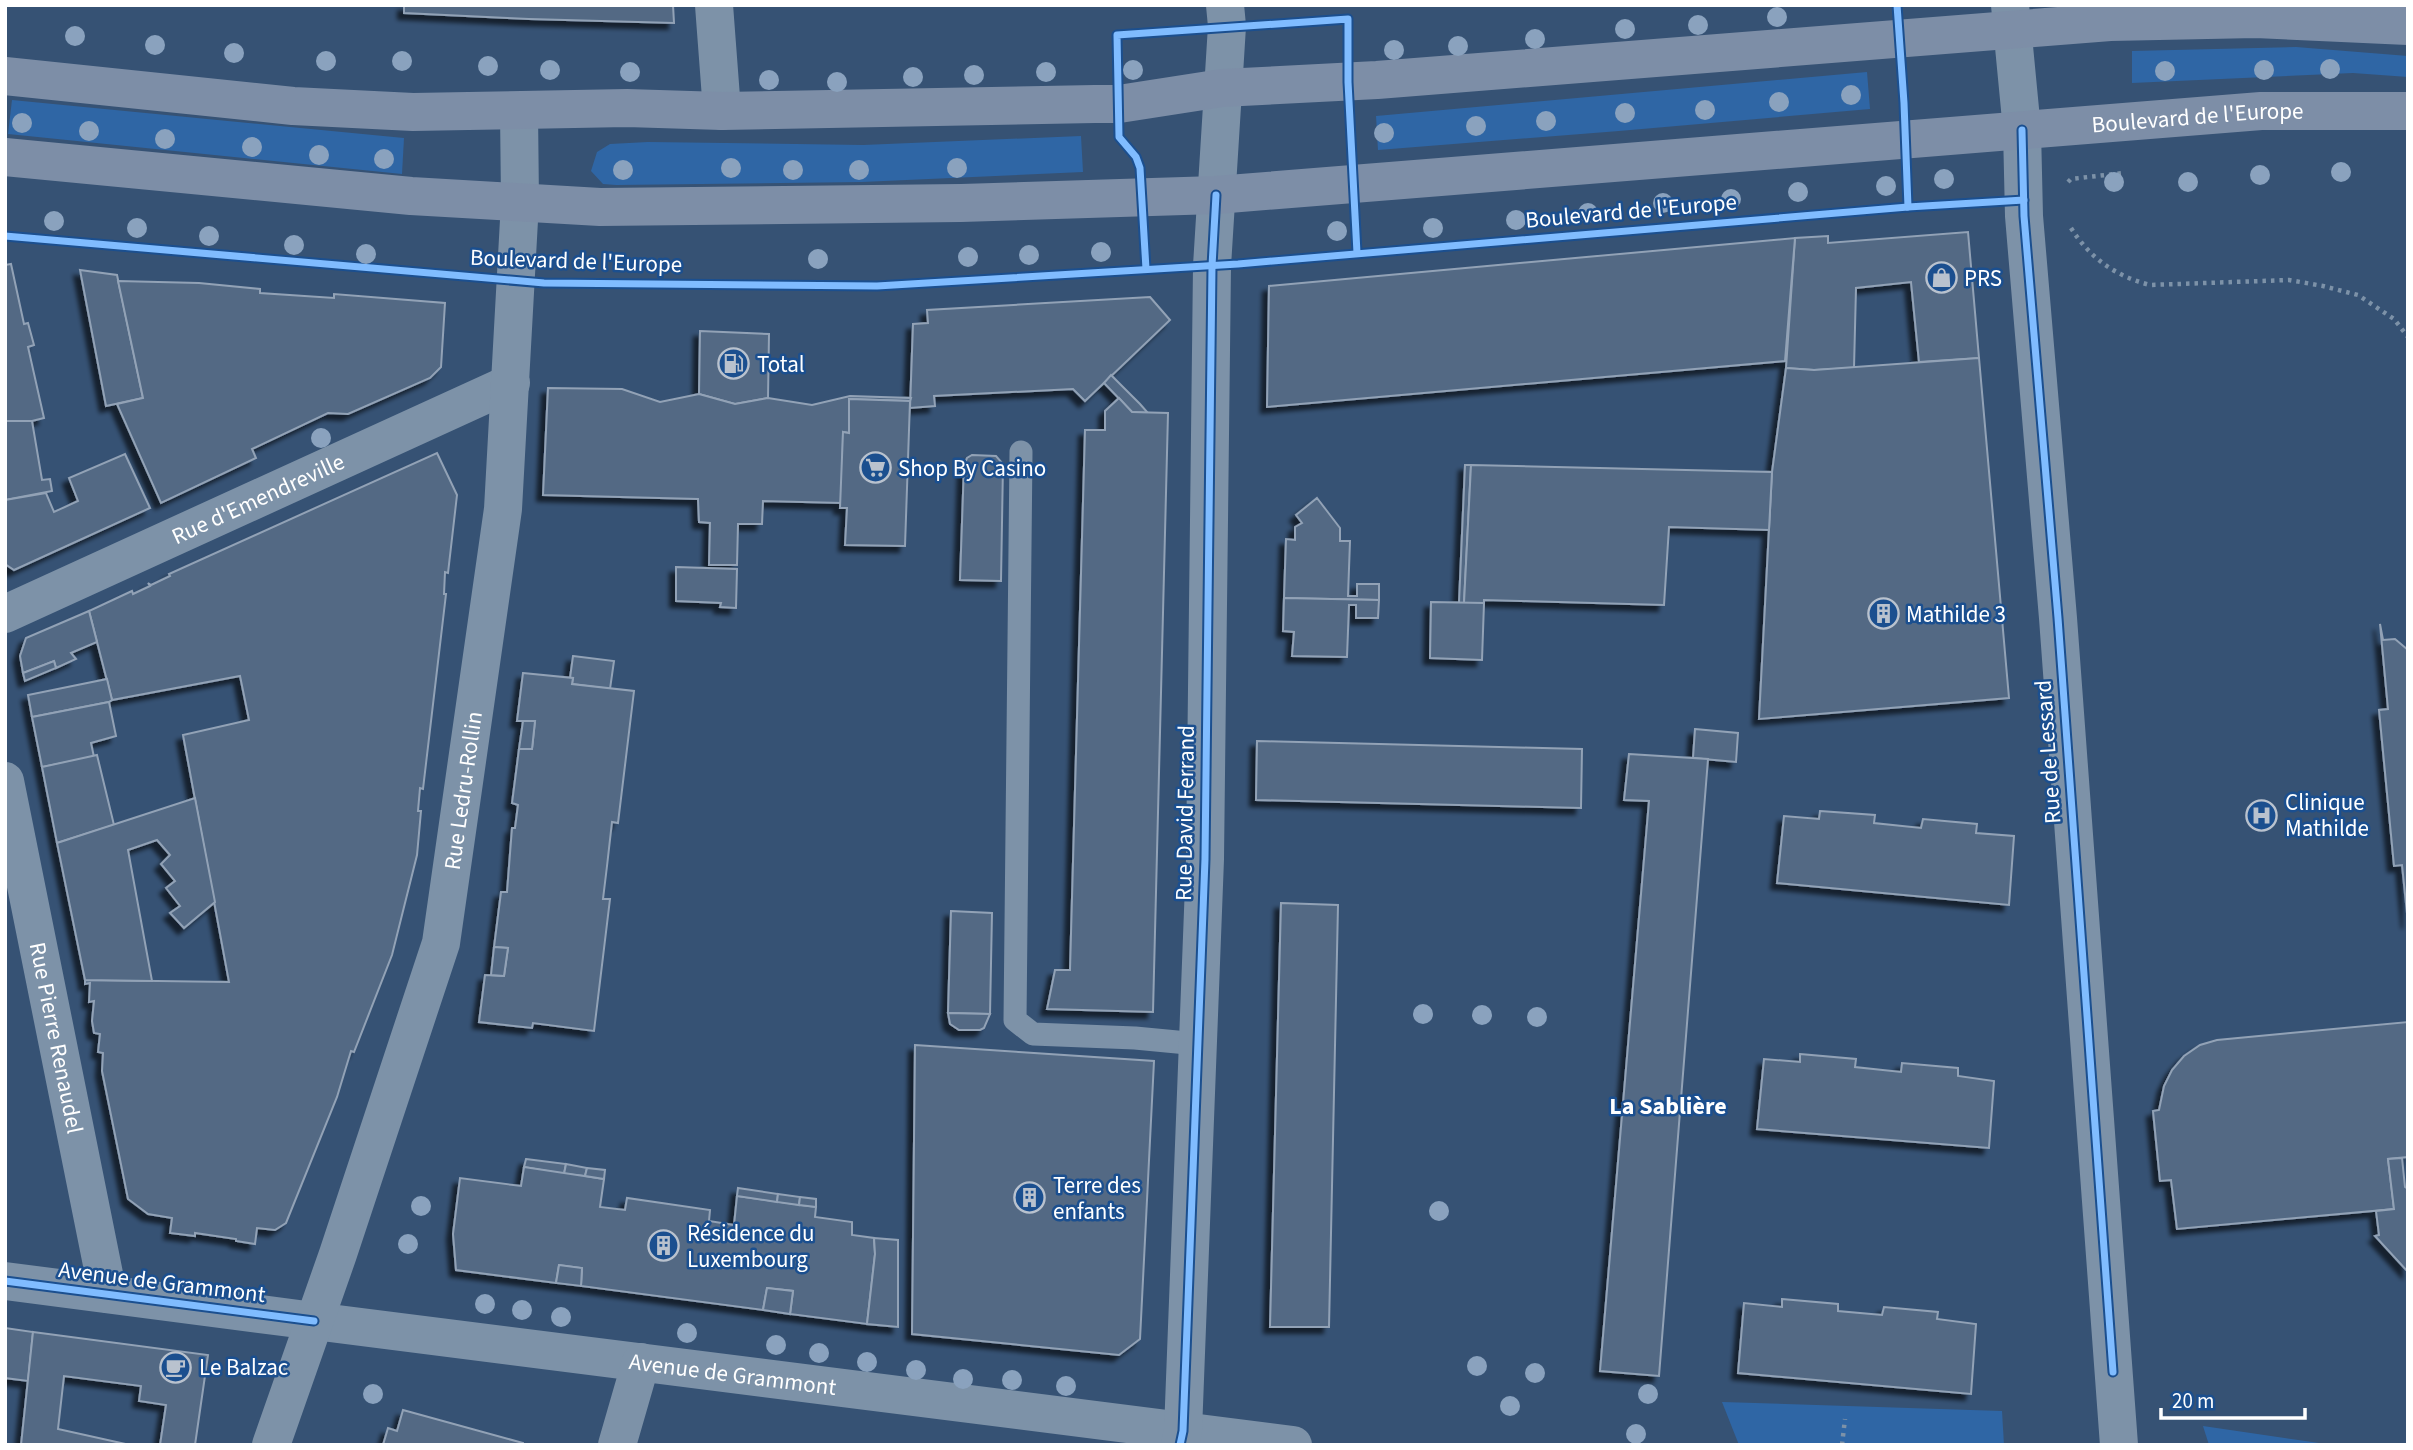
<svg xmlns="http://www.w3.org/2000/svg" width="2413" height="1450" font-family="'Source Sans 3',sans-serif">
<defs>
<filter id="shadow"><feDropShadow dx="-6" dy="6" stdDeviation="2" flood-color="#0009"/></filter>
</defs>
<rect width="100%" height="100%" fill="#365274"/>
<!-- green -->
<g fill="#2f66a5">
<path d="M 2296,47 L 2408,56 L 2408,77 L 2353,73 L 2132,83 L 2132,51 Z"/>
<path d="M 1867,72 L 1870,109 L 1619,131 L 1378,150 L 1376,116 Z"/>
<path d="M 12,100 L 404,138 L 402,174 L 8,134 Z"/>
<path d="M 1081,136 L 1083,172 L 862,182 L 616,185 L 603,184 L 591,171 L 597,152 L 610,144 L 648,142 L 863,145 Z"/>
<path d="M 1722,1402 L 2002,1411 L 2004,1445 L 1739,1445 Z"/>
<path d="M 2203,1426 L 2333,1445 L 2209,1445 Z"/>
</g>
<!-- building -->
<g fill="#526984" stroke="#92a2b6" stroke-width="2" filter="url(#shadow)">
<path d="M 404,5 L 673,5 L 674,23 L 529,19 L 404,13 Z"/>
<path d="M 1968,232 L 1979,358 L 1919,362 L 1911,282 L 1856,288 L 1854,368 L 1814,370 L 1786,368 L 1795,238 L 1828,236 L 1828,243 Z"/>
<path d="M 1795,238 L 1785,361 L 1267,407 L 1269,286 Z"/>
<path d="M 11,264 L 24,324 L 28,323 L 34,345 L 28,347 L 44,418 L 32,421 L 5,421 L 5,265 Z"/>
<path d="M 80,270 L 117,275 L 143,398 L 106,406 Z"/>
<path d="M 118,281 L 199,283 L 260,289 L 260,293 L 334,298 L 334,294 L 445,303 L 441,367 L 430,378 L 348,414 L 328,413 L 252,449 L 256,458 L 161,503 L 117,404 L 143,398 Z"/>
<path d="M 1150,297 L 1170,320 L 1085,401 L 1073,389 L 934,396 L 935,406 L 910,408 L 913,324 L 928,323 L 927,310 Z"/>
<path d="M 700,331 L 769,334 L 768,398 L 735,404 L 699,394 Z"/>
<path d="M 1979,358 L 2009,698 L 1759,719 L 1772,472 L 1786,368 L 1814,370 Z"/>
<path d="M 1111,375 L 1140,404 L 1148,413 L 1132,412 L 1104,383 Z"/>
<path d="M 548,388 L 622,389 L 660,402 L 699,394 L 735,404 L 768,398 L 812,405 L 850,396 L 911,398 L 910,401 L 849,399 L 849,433 L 843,432 L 842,503 L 763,501 L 762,524 L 738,524 L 737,565 L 709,565 L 710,523 L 699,522 L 698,499 L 543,495 Z"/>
<path d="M 1119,398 L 1132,412 L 1168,413 L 1153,1012 L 1047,1009 L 1055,970 L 1070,970 L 1085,430 L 1105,430 L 1105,411 Z"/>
<path d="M 849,399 L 910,401 L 905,546 L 845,545 L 847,508 L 840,508 L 843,432 L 849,433 Z"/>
<path d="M 5,421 L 32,421 L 42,480 L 50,479 L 52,491 L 5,500 Z"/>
<path d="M 437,453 L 457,495 L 448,573 L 445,572 L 444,594 L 446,594 L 423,789 L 420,788 L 418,811 L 421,811 L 417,855 L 392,955 L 354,1052 L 351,1051 L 337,1097 L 286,1223 L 275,1230 L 257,1228 L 255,1244 L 236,1241 L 236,1239 L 195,1233 L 195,1236 L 170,1233 L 172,1218 L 148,1214 L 128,1199 L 102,1071 L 103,1053 L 98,1052 L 100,1034 L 94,1033 L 92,1021 L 94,1001 L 89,1002 L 90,983 L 85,984 L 85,980 L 229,982 L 183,735 L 249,720 L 240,676 L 112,700 L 89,611 L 132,591 L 133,594 L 150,586 L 148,583 L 151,585 L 170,576 L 169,574 Z"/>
<path d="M 125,454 L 150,508 L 14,570 L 5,564 L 5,500 L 46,493 L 54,512 L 78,501 L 69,478 Z"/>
<path d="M 972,455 L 996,456 L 1003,464 L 1001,581 L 960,580 L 964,465 L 967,458 Z"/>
<path d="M 1465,465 L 1471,465 L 1464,603 L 1459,603 Z"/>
<path d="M 1471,465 L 1772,472 L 1769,530 L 1669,527 L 1664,605 L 1484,600 L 1484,603 L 1464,603 Z"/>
<path d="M 1317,498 L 1340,528 L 1340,541 L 1350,541 L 1348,596 L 1357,596 L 1357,584 L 1379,584 L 1379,600 L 1284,598 L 1286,539 L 1295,540 L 1295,527 L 1302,523 L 1296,515 Z"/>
<path d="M 676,567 L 737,569 L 736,608 L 720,607 L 721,603 L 676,601 Z"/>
<path d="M 1284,598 L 1379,600 L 1378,618 L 1356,618 L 1356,605 L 1349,605 L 1347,657 L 1292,656 L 1294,632 L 1283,631 Z"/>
<path d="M 1431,602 L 1484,603 L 1482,660 L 1430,658 Z"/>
<path d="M 89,611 L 97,642 L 71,653 L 76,659 L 56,668 L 54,661 L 23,673 L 20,656 L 26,638 Z"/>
<path d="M 2380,624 L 2383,640 L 2395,639 L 2408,650 L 2408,923 L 2402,865 L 2394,866 L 2379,710 L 2388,709 Z"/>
<path d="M 573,656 L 614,661 L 610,689 L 572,684 L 573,678 L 570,678 Z"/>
<path d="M 54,661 L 56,668 L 25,681 L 23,673 Z"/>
<path d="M 523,673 L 573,678 L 572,684 L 634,691 L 618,823 L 612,822 L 607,866 L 603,899 L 610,899 L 594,1031 L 533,1023 L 532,1028 L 479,1022 L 485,975 L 504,976 L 508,948 L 494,947 L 501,892 L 507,892 L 512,828 L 515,828 L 518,805 L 512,803 L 519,749 L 532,749 L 535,721 L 517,721 Z"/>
<path d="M 107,679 L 112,700 L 109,702 L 32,717 L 28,695 Z"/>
<path d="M 109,702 L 116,736 L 91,743 L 94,757 L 42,767 L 32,717 Z"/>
<path d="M 523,721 L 535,721 L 532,749 L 519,749 Z"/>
<path d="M 1695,729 L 1738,733 L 1736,762 L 1693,758 Z"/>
<path d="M 1257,741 L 1582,749 L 1581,808 L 1256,800 Z"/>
<path d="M 1629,754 L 1708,759 L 1659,1376 L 1600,1371 L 1649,801 L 1624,800 Z"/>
<path d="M 97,755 L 114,825 L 57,843 L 42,767 Z"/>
<path d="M 195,798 L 215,902 L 184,928 L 170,913 L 180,906 L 166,888 L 175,881 L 161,864 L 170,855 L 157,840 L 128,850 L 152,981 L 85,980 L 57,843 Z"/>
<path d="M 1820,811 L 1875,815 L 1874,823 L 1921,828 L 1923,819 L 1977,824 L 1976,833 L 2014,836 L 2009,905 L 1777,883 L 1784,816 L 1819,819 Z"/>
<path d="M 1281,903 L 1338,905 L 1329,1327 L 1270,1327 Z"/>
<path d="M 951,911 L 992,913 L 990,1014 L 948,1013 Z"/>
<path d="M 494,947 L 508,948 L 504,976 L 491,975 Z"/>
<path d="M 948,1013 L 990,1014 L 984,1028 L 980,1030 L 959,1030 L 950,1024 Z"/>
<path d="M 2408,1022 L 2408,1157 L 2388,1159 L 2394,1209 L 2177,1229 L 2171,1180 L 2160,1181 L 2153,1111 L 2159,1110 L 2164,1086 L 2172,1070 L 2184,1056 L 2200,1045 L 2217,1040 Z"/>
<path d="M 915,1045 L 1154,1061 L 1140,1339 L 1119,1355 L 912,1334 Z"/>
<path d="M 1800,1054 L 1856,1059 L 1855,1067 L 1901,1072 L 1902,1063 L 1958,1068 L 1958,1076 L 1994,1081 L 1989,1148 L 1757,1129 L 1764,1059 L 1800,1062 Z"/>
<path d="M 2402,1158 L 2405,1187 L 2408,1189 L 2408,1272 L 2375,1236 L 2379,1235 L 2376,1211 L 2394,1209 L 2388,1159 Z"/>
<path d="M 526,1159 L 566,1164 L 564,1174 L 524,1167 Z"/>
<path d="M 566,1164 L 587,1168 L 585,1176 L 564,1174 Z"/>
<path d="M 524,1167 L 604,1179 L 600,1207 L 625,1210 L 627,1198 L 710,1210 L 709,1221 L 734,1225 L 737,1196 L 816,1207 L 815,1217 L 852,1222 L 852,1235 L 874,1238 L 875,1254 L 867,1324 L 790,1314 L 793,1291 L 767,1288 L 763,1310 L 581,1286 L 582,1268 L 559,1265 L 556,1283 L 456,1270 L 453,1234 L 460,1178 L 521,1186 Z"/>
<path d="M 587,1168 L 605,1170 L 604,1179 L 585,1176 Z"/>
<path d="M 738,1188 L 778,1194 L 777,1202 L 737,1196 Z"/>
<path d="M 778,1194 L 800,1197 L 799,1205 L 777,1202 Z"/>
<path d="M 800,1197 L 816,1199 L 816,1207 L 799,1205 Z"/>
<path d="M 874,1238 L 898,1240 L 898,1327 L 867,1324 L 875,1254 Z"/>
<path d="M 559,1265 L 582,1268 L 581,1286 L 556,1283 Z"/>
<path d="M 767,1288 L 793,1291 L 790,1314 L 763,1310 Z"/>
<path d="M 1782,1299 L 1838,1304 L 1838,1311 L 1882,1315 L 1884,1307 L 1938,1312 L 1937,1319 L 1976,1324 L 1971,1394 L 1738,1373 L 1744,1303 L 1782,1307 Z"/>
<path d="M 5,1328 L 33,1332 L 28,1381 L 5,1378 Z"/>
<path d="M 33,1332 L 208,1355 L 195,1445 L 160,1445 L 166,1405 L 139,1401 L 141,1386 L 64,1376 L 58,1429 L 130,1445 L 21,1445 Z"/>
<path d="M 403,1410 L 523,1443 L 523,1445 L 383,1445 L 388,1428 L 397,1431 Z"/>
</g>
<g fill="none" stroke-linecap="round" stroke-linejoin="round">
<!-- path -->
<g stroke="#7d92a8" stroke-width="4.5" stroke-dasharray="3.5 5" stroke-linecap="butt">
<path d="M 2068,182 L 2071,179 L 2123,173"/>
<path d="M 2071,228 C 2090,258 2115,276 2150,285 L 2289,280 L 2323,286 L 2358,295 L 2394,319 L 2408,337"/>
<path d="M 1842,1445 L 1845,1419"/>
</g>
<!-- service -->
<path stroke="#7d92a8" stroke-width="23" d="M 1021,452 L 1015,1020 L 1033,1034 L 1135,1038 L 1198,1044"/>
<!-- minor -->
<g stroke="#7d92a8" stroke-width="38">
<path d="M 714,5 L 722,111"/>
<path d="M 2010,5 L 2022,130 L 2024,216 L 2058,618 L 2119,1445"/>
<path id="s1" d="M 5,614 L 511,383"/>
<path id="s2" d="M 5,781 L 108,1294"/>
<path id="s3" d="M 314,1321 L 1293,1445"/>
<path d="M 617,1445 L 641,1362"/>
<path d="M 1180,1445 L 1183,1431 L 1205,859 L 1212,266 L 1227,26 L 1225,5"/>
</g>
<!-- tertiary -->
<g stroke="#7d92a8" stroke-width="38">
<path d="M 5,1281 L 314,1321"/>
<path id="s4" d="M 271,1445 L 338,1254 L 441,943 L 503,509 L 520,202 L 519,111"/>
</g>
<!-- primary -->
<g stroke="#7d8ea7" stroke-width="38">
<path d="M 5,76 L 293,106 L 413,112 L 627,108 L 722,111 L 1095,104 L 1119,104 L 1222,88 L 1377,80 L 2110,22 L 2256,19 L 2408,26"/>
<path id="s5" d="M 5,157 L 411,196 L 600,207 L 961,203 L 1216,195 L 2261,111 L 2408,111"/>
</g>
<defs>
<g id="cycleway">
<path d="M 1897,5 L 1904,103 L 1908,207"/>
<path d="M 2022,130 L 2024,216 L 2058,618 L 2113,1372"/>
<path d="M 5,236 L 544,283 L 877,286 L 1238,264 L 1908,207 L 2024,200"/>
<path d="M 1146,269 L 1140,168 L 1136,157 L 1119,137 L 1117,35 L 1348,19 L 1348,82 L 1357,253"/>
<path d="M 5,1281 L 314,1321"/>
<path d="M 1180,1445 L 1183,1431 L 1205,859 L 1212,266 L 1216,195"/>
</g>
</defs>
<!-- cycleway casing -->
<use href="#cycleway" stroke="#1b4f8f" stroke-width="11"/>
<!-- cycleway -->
<use href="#cycleway" stroke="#80bcff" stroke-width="7"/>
</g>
<!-- trees -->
<g fill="#8aa2be">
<circle cx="1777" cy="17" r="10"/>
<circle cx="1698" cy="25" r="10"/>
<circle cx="1625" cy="29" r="10"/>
<circle cx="75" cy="36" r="10"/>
<circle cx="1535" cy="39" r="10"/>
<circle cx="155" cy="45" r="10"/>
<circle cx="1458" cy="46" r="10"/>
<circle cx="1394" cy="50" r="10"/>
<circle cx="234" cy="53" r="10"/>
<circle cx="326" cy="61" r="10"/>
<circle cx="402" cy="61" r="10"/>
<circle cx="488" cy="66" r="10"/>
<circle cx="2330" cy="69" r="10"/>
<circle cx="550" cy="70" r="10"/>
<circle cx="1133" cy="70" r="10"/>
<circle cx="2264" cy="70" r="10"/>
<circle cx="2165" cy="71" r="10"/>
<circle cx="630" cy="72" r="10"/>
<circle cx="1046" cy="72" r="10"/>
<circle cx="974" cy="75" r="10"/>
<circle cx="913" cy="77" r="10"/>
<circle cx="769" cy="80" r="10"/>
<circle cx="837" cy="82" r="10"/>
<circle cx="1851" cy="95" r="10"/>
<circle cx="1779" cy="102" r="10"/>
<circle cx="1705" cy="110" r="10"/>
<circle cx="1625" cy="113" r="10"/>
<circle cx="1546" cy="121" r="10"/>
<circle cx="22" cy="123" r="10"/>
<circle cx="1476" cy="126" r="10"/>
<circle cx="89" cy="131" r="10"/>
<circle cx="1384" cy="133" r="10"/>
<circle cx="165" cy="139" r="10"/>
<circle cx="252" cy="147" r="10"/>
<circle cx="319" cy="155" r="10"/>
<circle cx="384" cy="159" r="10"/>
<circle cx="731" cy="168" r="10"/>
<circle cx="957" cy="168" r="10"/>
<circle cx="623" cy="170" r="10"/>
<circle cx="793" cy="170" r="10"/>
<circle cx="859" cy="170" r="10"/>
<circle cx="2341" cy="172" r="10"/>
<circle cx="2260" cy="175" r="10"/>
<circle cx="1944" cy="179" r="10"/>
<circle cx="2114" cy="182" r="10"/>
<circle cx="2188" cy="182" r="10"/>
<circle cx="1886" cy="186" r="10"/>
<circle cx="1798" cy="192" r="10"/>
<circle cx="1731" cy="199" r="10"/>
<circle cx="1663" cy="203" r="10"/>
<circle cx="1588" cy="213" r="10"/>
<circle cx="1516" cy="220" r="10"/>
<circle cx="54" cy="221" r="10"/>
<circle cx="137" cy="228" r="10"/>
<circle cx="1433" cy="228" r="10"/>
<circle cx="1337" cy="231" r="10"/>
<circle cx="209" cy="236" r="10"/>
<circle cx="294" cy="245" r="10"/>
<circle cx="1101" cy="252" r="10"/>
<circle cx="366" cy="254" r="10"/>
<circle cx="1029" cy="255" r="10"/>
<circle cx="968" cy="257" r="10"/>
<circle cx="818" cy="259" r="10"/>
<circle cx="321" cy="438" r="10"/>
<circle cx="1423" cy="1014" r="10"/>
<circle cx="1482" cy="1015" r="10"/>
<circle cx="1537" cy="1017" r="10"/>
<circle cx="421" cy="1206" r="10"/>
<circle cx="1439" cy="1211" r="10"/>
<circle cx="408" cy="1244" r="10"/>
<circle cx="485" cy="1304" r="10"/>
<circle cx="522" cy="1310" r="10"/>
<circle cx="561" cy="1317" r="10"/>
<circle cx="687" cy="1333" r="10"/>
<circle cx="776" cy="1345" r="10"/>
<circle cx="819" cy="1353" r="10"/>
<circle cx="867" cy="1362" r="10"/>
<circle cx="1477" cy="1366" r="10"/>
<circle cx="916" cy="1370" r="10"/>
<circle cx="1535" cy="1373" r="10"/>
<circle cx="963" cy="1379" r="10"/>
<circle cx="1012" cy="1380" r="10"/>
<circle cx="1066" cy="1386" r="10"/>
<circle cx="373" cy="1394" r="10"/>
<circle cx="1648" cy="1394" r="10"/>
<circle cx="1510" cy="1406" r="10"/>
<circle cx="1636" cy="1434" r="10"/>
</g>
<!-- icons -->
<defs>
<symbol id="shop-ring" viewBox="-11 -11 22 22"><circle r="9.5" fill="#1b4f8f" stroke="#b9c2ce" stroke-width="1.5"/><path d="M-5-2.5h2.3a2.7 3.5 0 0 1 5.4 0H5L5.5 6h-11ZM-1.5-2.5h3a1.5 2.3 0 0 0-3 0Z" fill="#b9c2ce"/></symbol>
<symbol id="fuel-ring" viewBox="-11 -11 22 22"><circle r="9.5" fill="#1b4f8f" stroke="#b9c2ce" stroke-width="1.5"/><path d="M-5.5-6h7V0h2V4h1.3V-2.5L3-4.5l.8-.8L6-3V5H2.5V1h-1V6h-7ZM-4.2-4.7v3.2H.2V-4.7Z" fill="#b9c2ce"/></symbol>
<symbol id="supermarket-ring" viewBox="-11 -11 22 22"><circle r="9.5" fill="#1b4f8f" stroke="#b9c2ce" stroke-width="1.5"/><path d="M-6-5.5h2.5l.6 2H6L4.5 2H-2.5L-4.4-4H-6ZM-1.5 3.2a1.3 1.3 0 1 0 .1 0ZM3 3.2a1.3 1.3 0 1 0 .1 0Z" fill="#b9c2ce"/></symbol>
<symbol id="building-ring" viewBox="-11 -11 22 22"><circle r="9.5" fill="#1b4f8f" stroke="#b9c2ce" stroke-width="1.5"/><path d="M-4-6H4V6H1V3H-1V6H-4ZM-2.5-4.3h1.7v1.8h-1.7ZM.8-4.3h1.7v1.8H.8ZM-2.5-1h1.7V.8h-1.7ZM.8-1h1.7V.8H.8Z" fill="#b9c2ce"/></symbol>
<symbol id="hospital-ring" viewBox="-11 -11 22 22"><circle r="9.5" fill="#1b4f8f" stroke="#b9c2ce" stroke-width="1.5"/><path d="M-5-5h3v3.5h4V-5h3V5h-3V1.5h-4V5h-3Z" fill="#b9c2ce"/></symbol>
<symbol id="cafe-ring" viewBox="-11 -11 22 22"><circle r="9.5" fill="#1b4f8f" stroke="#b9c2ce" stroke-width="1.5"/><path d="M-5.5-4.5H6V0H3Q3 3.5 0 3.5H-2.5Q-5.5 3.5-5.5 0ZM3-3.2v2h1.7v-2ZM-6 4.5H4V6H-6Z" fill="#b9c2ce"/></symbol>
</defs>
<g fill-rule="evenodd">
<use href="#shop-ring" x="1924" y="260" width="35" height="35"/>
<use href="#fuel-ring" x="716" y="346" width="35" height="35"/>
<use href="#supermarket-ring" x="858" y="450" width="35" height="35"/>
<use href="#building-ring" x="1866" y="596" width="35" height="35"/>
<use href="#hospital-ring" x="2244" y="798" width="35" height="35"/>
<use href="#building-ring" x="1012" y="1180" width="35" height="35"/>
<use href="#building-ring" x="646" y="1228" width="35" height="35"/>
<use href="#cafe-ring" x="158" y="1350" width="35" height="35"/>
</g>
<g text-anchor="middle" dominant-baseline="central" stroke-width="5" stroke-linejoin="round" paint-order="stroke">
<!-- street labels -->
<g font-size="23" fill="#fff" stroke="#1b4f8f">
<text stroke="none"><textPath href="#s5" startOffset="2198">Boulevard de l'Europe</textPath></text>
<text transform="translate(1631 211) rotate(-5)">Boulevard de l'Europe</text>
<text transform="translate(576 261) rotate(2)">Boulevard de l'Europe</text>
<text stroke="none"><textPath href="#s1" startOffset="278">Rue d'Emendreville</textPath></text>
<text transform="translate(2048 752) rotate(-94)">Rue de Lessard</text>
<text stroke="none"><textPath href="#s4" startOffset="684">Rue Ledru-Rollin</textPath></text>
<text transform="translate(1185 813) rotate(-89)">Rue David Ferrand</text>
<text stroke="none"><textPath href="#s2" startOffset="262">Rue Pierre Renaudel</textPath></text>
<text transform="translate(162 1282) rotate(7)">Avenue de Grammont</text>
<text stroke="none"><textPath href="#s3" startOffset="422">Avenue de Grammont</textPath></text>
</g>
<!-- poi labels -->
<g font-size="23" fill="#fff" stroke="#1b4f8f" text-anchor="start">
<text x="1964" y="278">PRS</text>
<text x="757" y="364">Total</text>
<text x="898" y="468">Shop By Casino</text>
<text x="1906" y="614">Mathilde 3</text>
<text x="2285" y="802">Clinique<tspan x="2285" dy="26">Mathilde</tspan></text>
<text x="1053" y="1185">Terre des<tspan x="1053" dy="26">enfants</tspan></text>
<text x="687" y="1233">Résidence du<tspan x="687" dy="26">Luxembourg</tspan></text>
<text x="199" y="1367">Le Balzac</text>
</g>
<!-- neighbourhood labels -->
<g font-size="24" font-weight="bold" fill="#fff" stroke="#1b4f8f">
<text x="1668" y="1106">La Sablière</text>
</g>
</g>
<!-- border -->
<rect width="2413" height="1450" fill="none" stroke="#ffffff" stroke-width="14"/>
<!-- scale -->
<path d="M2161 1408v10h144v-10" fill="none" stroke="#ffffff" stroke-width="3.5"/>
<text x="2172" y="1408" font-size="21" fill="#ffffff" stroke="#1b4f8f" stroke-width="5" paint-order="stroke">20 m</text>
</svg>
